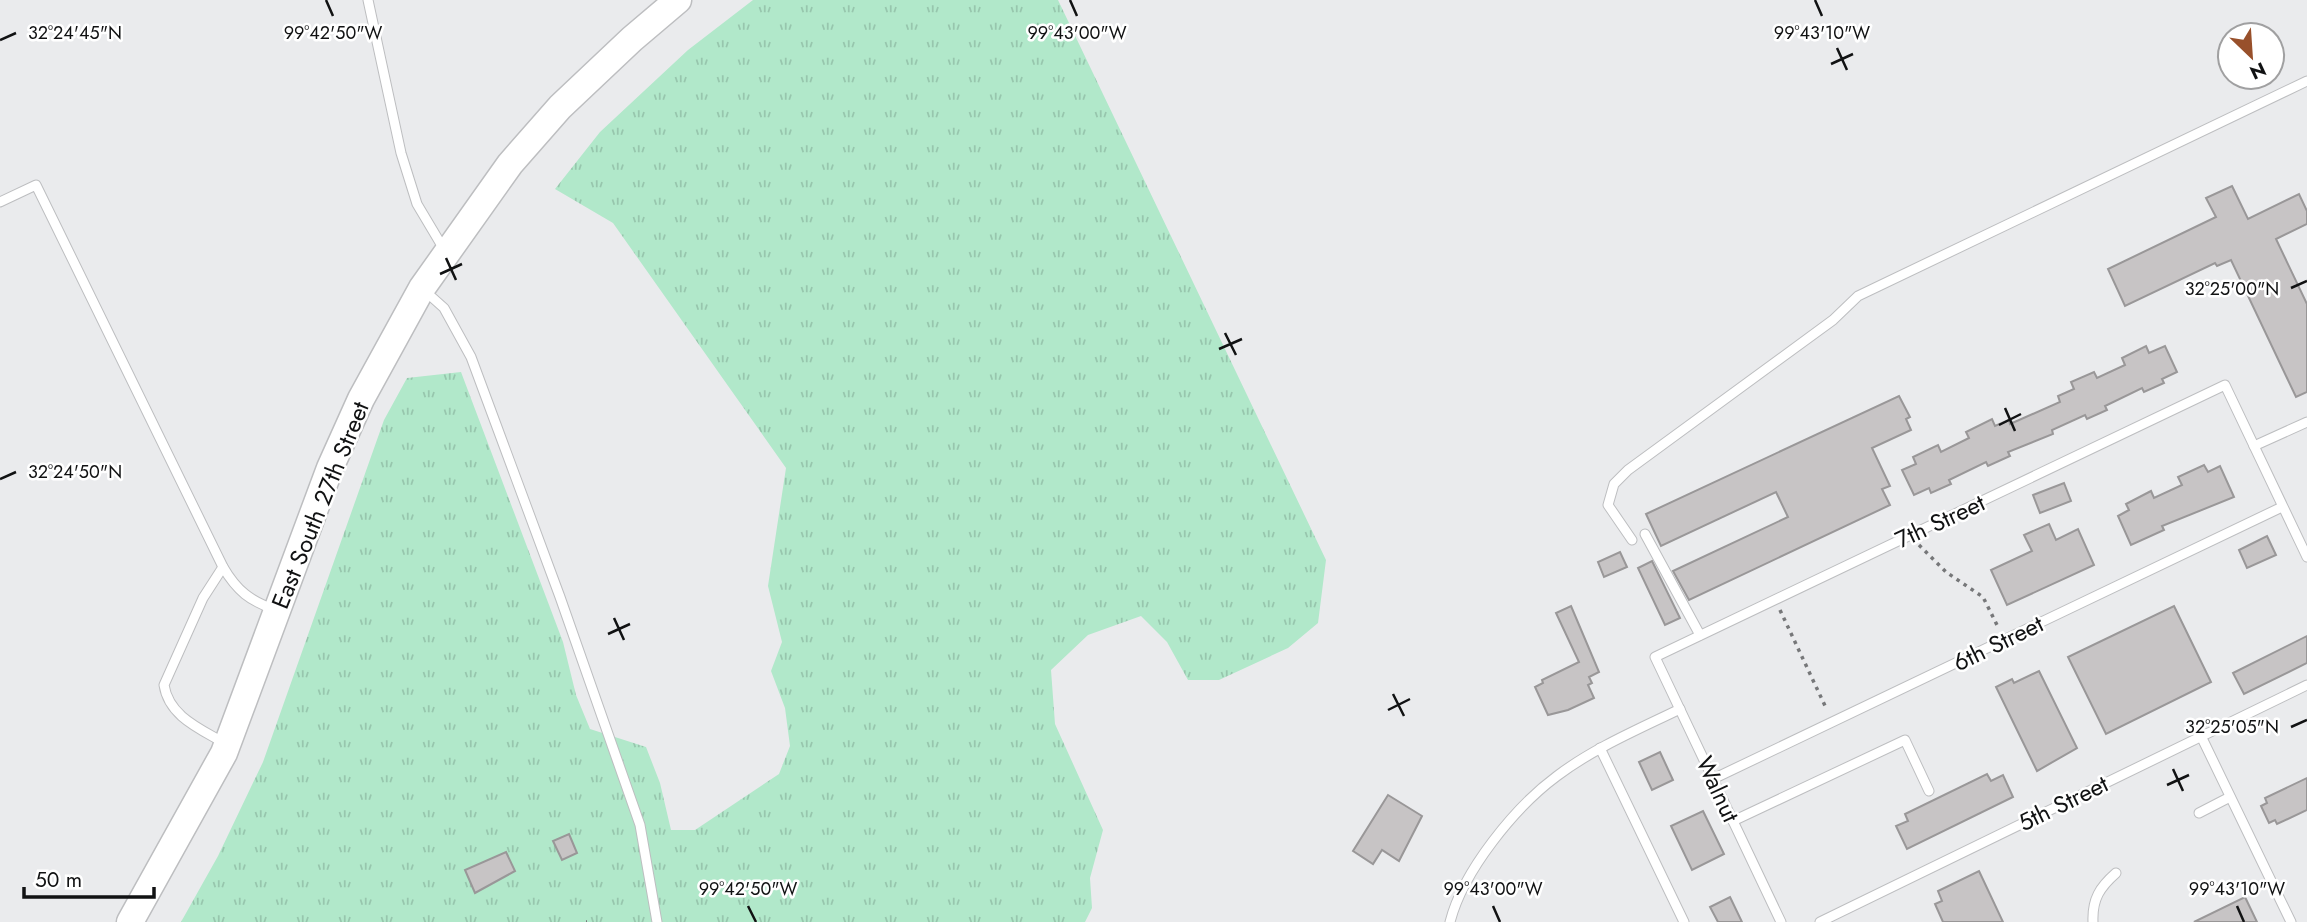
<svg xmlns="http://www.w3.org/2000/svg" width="2307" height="922" font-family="Jost,sans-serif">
<defs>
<pattern id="grass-tufts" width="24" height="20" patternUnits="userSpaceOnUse" patternTransform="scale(1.75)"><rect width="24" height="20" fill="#b1e8ca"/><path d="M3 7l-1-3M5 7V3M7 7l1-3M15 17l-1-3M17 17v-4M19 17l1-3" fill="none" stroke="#97c6ad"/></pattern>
</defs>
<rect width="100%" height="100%" fill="#eaebed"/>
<!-- grass -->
<path fill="url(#grass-tufts)" d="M 753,0 L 1058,0 L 1326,560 L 1318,623 L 1288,648 L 1219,680 L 1188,680 L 1167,642 L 1141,616 L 1088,635 L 1051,670 L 1055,724 L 1103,830 L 1090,878 L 1092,908 L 1085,922 L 181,922 L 218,856 L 263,762 L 384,420 L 407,378 L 461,372 L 563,642 L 576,695 L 590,729 L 646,747 L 660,783 L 671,830 L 695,830 L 779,774 L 790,746 L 785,708 L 771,671 L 782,642 L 768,586 L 786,468 L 613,223 L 555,189 L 600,132 L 688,50 Z"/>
<!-- building -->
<g fill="#c7c4c5" stroke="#999798" stroke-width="2">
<path d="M 2232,186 L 2248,219 L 2299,194 L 2307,211 L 2307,224 L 2276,239 L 2307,304 L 2307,392 L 2296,397 L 2231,260 L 2217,266 L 2215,263 L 2125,306 L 2108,269 L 2216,217 L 2206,198 Z"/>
<path d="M 2146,346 L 2149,353 L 2165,346 L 2177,372 L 2162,379 L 2164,383 L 2144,392 L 2142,388 L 2105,406 L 2107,410 L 2087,419 L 2085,415 L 2052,430 L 2053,434 L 2008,452 L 2010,456 L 1988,466 L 1986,462 L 1949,480 L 1951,484 L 1931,493 L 1929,488 L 1914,495 L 1902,470 L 1916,464 L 1913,457 L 1938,445 L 1941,452 L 1969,438 L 1966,432 L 1992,419 L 1995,426 L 2009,420 L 2010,424 L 2060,402 L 2058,396 L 2074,389 L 2071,382 L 2094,372 L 2097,378 L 2125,365 L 2122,358 Z"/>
<path d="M 1899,396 L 1910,417 L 1906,419 L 1911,430 L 1872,448 L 1890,486 L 1882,489 L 1890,505 L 1689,600 L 1673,571 L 1788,517 L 1776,492 L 1661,546 L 1646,514 Z"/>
<path d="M 2204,465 L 2208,472 L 2220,466 L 2234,497 L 2162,526 L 2164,530 L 2131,545 L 2118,516 L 2129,510 L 2126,504 L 2151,491 L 2154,498 L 2182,485 L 2178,477 Z"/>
<path d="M 2064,483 L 2071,501 L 2040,513 L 2033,495 Z"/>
<path d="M 2049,524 L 2056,540 L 2078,529 L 2094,565 L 2007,605 L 1991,570 L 2032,551 L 2024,535 Z"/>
<path d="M 2267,536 L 2276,555 L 2247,568 L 2239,550 Z"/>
<path d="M 1620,552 L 1627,567 L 1604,577 L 1598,562 Z"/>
<path d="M 1652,561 L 1680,618 L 1665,625 L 1638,568 Z"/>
<path d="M 1571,606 L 1599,672 L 1589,677 L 1592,683 L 1588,685 L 1594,698 L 1568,710 L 1548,715 L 1535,687 L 1543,683 L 1542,680 L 1579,662 L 1556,613 Z"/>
<path d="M 2174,606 L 2211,682 L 2106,734 L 2068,657 Z"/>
<path d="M 2307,636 L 2307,663 L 2244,694 L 2233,673 Z"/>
<path d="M 2039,671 L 2077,748 L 2037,771 L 1996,687 L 2012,679 L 2014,683 Z"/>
<path d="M 1660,752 L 1673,780 L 1652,790 L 1639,762 Z"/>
<path d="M 1987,774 L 1991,781 L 2003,775 L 2013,797 L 1907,849 L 1896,826 L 1908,821 L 1905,814 Z"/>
<path d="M 2307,778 L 2307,810 L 2277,824 L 2275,820 L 2269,823 L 2261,806 L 2267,803 L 2265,798 Z"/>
<path d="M 1388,795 L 1422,816 L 1399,861 L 1382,850 L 1373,864 L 1353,851 Z"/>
<path d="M 1703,811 L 1724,854 L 1692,870 L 1671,826 Z"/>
<path d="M 569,834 L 577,853 L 562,860 L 553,841 Z"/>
<path d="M 506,852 L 515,871 L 475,893 L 465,870 Z"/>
<path d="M 1979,871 L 2003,922 L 1943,922 L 1935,904 L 1942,901 L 1938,891 Z"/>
<path d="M 1730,897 L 1742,922 L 1718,922 L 1710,907 Z"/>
<path d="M 2245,897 L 2257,922 L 2194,922 Z"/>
</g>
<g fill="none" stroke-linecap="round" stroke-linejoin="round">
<defs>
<g id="lane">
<path d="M 368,0 L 401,153 L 417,204 L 445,251"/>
<path d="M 0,202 L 36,185 L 223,567 C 237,591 250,601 276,610"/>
<path d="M 425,291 L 444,308 L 471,357 L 560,597 L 640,825 L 657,922"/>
<path d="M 2254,446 L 2307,422"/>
<path d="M 1645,534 L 1700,635"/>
<path d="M 1632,540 L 1608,505 L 1614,484 L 1628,470 L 1833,320 L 1858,296 L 2307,81"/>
<path d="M 223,567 L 203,598 L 164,685 C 169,717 201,729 226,744"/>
<path d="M 2201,736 L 2291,922"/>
<path d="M 1600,748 L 1684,922"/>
<path d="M 1713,779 L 2282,507"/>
<path d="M 2199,813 L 2230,797"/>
<path d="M 1733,821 L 1905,740 L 1929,791"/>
<path d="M 1450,922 C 1463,871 1515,807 1557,776 C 1594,748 1639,729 1680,709"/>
<path d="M 1781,922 L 1655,657 L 2225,385 L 2307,557"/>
<path d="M 1820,922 L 2307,685"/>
<path d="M 2093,922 C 2092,899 2100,887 2116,873"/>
</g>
<path id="secondary" d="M 130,922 L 224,753 L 330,468 L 361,399 L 422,288 L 510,164 L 560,107 L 632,39 L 678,0"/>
</defs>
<!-- lane casing -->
<use href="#lane" stroke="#bdbec0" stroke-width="11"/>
<!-- secondary casing -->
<use href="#secondary" stroke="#bdbec0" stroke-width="29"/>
<!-- path -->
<g stroke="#767779" stroke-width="3.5" stroke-dasharray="3.5 5" stroke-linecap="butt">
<path d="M 1919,545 L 1946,572 L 1983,597 L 1999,629"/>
<path d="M 1780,610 L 1827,710"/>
<path d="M 586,922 L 587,922"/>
</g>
<!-- lane -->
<use href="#lane" stroke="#fff" stroke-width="9"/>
<!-- secondary -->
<use href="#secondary" stroke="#fff" stroke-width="26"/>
</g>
<!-- ticks -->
<path fill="none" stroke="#111213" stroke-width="2.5" d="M 326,0 L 333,16M 1070,0 L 1077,16M 1815,0 L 1822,16M 0,40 L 16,33M 1837,48 L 1847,70M 1831,64 L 1853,54M 446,258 L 456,280M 440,274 L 462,264M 2291,288 L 2307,281M 1225,333 L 1236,355M 1219,349 L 1242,339M 2005,408 L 2015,431M 1999,425 L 2021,414M 0,479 L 16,472M 614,618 L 624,640M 608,634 L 630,624M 1393,694 L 1404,716M 1388,710 L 1410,699M 2291,727 L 2307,720M 2173,769 L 2183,791M 2167,785 L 2189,775M 748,906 L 756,922M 1493,906 L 1500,922M 2237,906 L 2244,922"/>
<g text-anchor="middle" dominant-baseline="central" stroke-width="5" stroke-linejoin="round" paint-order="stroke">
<!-- street labels -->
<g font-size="24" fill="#111213" stroke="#fff">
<text transform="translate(320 505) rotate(-68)">East South 27th Street</text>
<text transform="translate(1940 521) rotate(-25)">7th Street</text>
<text transform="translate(1998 643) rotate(-26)">6th Street</text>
<text transform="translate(1718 789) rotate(65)">Walnut</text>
<text transform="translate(2063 803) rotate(-26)">5th Street</text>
</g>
</g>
<g font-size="18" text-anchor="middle" fill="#111213" stroke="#fff" stroke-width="5" stroke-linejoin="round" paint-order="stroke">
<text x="75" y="39">32°24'45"N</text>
<text x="333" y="39">99°42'50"W</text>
<text x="1077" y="39">99°43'00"W</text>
<text x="1822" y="39">99°43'10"W</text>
<text x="2232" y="295">32°25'00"N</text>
<text x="75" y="478">32°24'50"N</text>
<text x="2232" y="733">32°25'05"N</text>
<text x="748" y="895">99°42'50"W</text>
<text x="1493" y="895">99°43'00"W</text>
<text x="2237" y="895">99°43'10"W</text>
</g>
<!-- north arrow -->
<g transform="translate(2251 56) rotate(155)"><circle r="33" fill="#ffffff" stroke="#a0a0a1" stroke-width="2"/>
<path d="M0-5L12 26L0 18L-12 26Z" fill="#98502b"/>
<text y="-10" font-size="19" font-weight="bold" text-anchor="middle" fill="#111213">N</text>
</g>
<!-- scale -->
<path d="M24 887v10h130v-10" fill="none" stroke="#111213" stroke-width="3.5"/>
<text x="35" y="887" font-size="21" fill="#111213" stroke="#ffffff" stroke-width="5" paint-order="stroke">50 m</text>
</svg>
